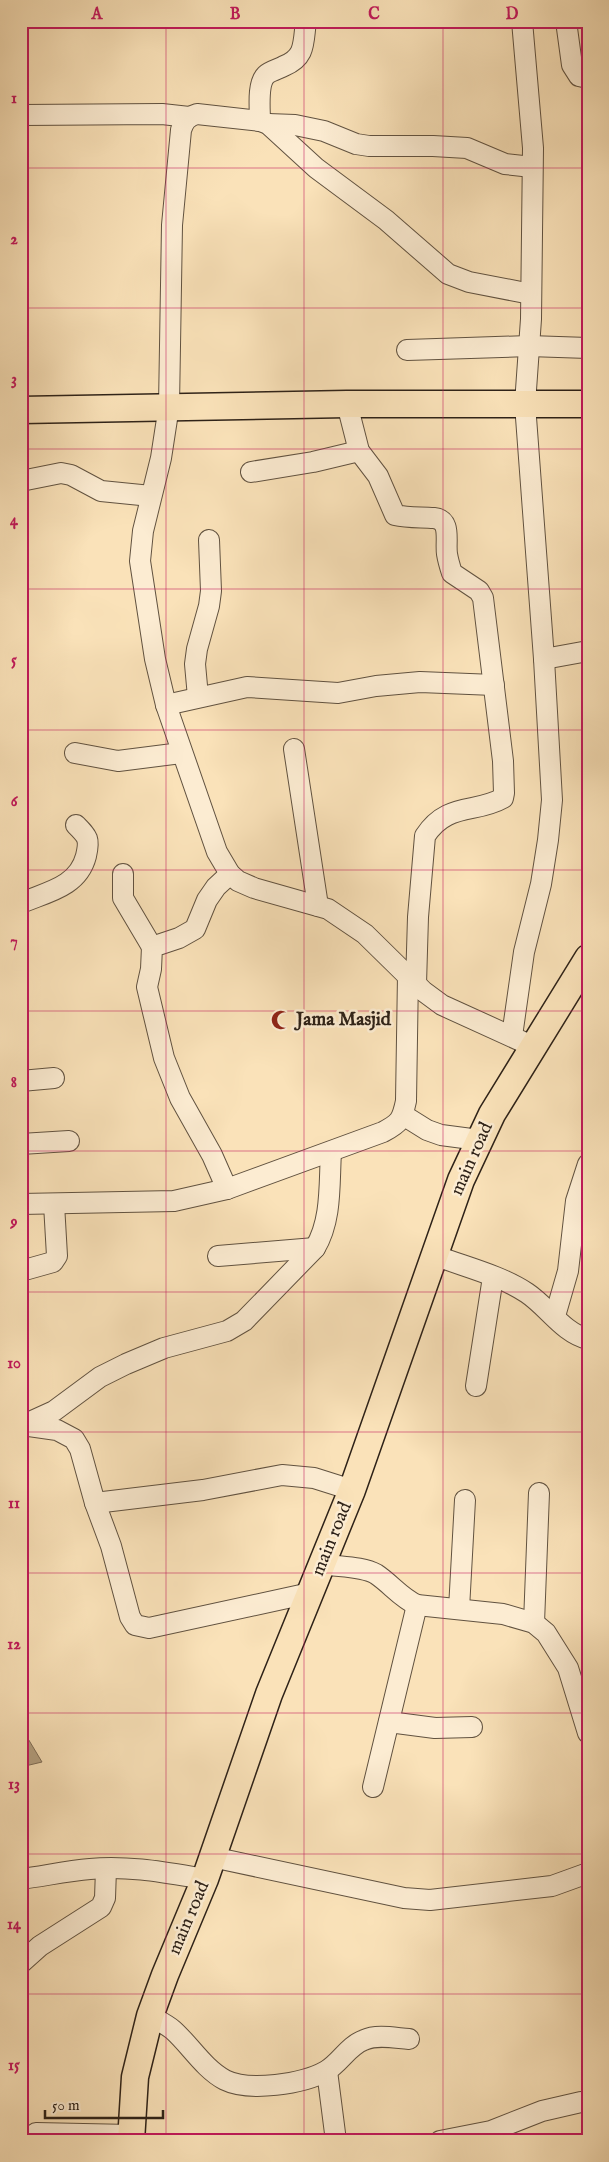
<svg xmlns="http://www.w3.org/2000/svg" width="609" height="2162" font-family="'IM FELL English',serif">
<rect width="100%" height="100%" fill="#fae2b9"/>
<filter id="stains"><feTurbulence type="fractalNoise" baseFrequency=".004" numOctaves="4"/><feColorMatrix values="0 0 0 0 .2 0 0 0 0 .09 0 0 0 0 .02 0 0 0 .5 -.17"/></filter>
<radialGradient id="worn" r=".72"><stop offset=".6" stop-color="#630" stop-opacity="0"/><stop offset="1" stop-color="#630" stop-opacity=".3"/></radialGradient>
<!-- water -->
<path fill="#b5a182" stroke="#7f6e58" d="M 21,1727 L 42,1762 L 21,1767 Z"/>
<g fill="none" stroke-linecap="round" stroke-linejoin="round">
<defs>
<g id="minor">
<path d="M 566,21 L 572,65 L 579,76 L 588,78"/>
<path d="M 21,115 L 162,114 L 189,117"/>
<path d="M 260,121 C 260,108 257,84 266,75 C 270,71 279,69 284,66 C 306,57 303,43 306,21"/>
<path d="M 268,124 L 295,125 L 324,131 L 356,144 L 369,146 L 433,146 L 467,148 L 505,164 L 532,167"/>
<path d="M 531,294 L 469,282 L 448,274 L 386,220 L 316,168 L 268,124 L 260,121 L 197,114 C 187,117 184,121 181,130 L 172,225 L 169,406 L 161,458 L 143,531 L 140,561 L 155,659 L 166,705 L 217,852 L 230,874 L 238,881 L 254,888 L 328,909 L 365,934 L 423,991 L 442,1005 L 532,1046"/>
<path d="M 407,350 L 529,346 L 588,348"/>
<path d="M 347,404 L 359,451 L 378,476 L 395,515 C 408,518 420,517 434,518 C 452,520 445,541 447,554 C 448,560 450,567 452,573 L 479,591 L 483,598 L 503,761 L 504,793 L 503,798 C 475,814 447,802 425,836 L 418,917 L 416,984"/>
<path d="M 251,472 L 313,462 L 359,451"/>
<path d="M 21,481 L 61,473 L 71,475 L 101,491 L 151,496"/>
<path d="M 544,659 L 588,651"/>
<path d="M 198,697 L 195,664 L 197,649 L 209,606 L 211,591 L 209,540"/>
<path d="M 166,705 L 247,687 L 338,693 L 376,686 L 420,682 L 494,685"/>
<path d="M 294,749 L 318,906"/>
<path d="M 75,753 L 118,761 L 181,753"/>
<path d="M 123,874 L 123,898 L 152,947"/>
<path d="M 21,903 C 47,892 78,887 86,856 C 90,839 88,837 76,825"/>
<path d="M 512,1036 L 524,952 L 541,884 L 548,840 L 552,800 L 544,659 L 525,404 L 531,319 L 533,148 L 522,21"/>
<path d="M 21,1081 L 54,1078"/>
<path d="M 403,1115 L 427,1130 L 441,1135 L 479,1140"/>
<path d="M 21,1144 L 69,1141"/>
<path d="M 227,1189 L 212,1155 L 180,1098 L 164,1058 L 147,987 L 151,969 L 152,947 L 179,938 L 195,929 L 207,900 L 216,887 L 230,874"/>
<path d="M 21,1204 L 174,1201 L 227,1189 L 383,1132 C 400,1123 402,1120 406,1101 L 408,975"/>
<path d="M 434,1255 C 465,1267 500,1275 527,1293 C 548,1307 563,1333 588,1339"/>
<path d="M 218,1256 L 315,1248"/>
<path d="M 21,1271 L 53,1262 L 57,1256 L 54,1204"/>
<path d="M 555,1316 L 568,1271 L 576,1201 L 588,1164"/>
<path d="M 476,1386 L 493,1277"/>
<path d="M 22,1425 L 57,1430 L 74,1439 L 80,1449 L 95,1503 L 111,1546 L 130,1617 L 135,1625 L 149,1628 L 310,1593"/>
<path d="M 21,1426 L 54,1411 L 100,1377 L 126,1364 L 164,1348 L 227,1331 L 244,1321 L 315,1248 C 332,1220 329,1184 331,1152"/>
<path d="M 95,1503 L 203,1490 L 282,1475 L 314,1478 L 352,1490"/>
<path d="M 322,1564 C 338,1567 362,1566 376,1574 C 391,1584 401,1598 417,1605 L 503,1614 L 534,1623 L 546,1633 L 568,1668 L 588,1733"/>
<path d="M 459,1609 L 465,1500"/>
<path d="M 534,1623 L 539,1493"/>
<path d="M 389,1722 L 435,1728 L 472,1727"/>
<path d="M 373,1787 L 417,1605"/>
<path d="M 212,1857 L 404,1898 L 430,1900 L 552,1886 L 588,1873"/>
<path d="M 21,1879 C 44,1876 67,1871 90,1869 C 128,1865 168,1873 205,1879"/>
<path d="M 21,1963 L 40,1946 L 101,1907 L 105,1898 L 106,1869"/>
<path d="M 150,2016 C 157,2020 166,2024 173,2030 C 190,2045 204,2069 225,2080 C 249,2092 303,2084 326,2071 C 340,2063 348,2046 364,2040 C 377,2034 395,2038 409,2039"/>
<path d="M 327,2071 L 336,2141"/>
<path d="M 36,2133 L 131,2135"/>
<path d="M 440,2141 L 491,2131 L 542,2111 L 581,2102"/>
</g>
<g id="major">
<path d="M 21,410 L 347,404 L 588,404"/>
<path d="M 131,2141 L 135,2077 L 150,2016 L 165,1975 L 205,1879 L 269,1694 L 352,1490 L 461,1180 L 492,1114 L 588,958"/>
</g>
</defs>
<!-- minor casing -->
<use href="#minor" stroke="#615240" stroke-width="22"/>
<!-- major casing -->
<use href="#major" stroke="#2e2218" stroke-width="29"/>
<!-- minor -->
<use href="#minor" stroke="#fcecd2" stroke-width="20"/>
<!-- major -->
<use href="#major" stroke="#fae2b9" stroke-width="26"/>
</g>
<!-- grid -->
<path fill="none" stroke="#c2185b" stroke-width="1" stroke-opacity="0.55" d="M 166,21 L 166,2141M 304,21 L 304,2141M 443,21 L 443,2141M 21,168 L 588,168M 21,308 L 588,308M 21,449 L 588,449M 21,589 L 588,589M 21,730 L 588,730M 21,870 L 588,870M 21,1011 L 588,1011M 21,1151 L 588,1151M 21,1292 L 588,1292M 21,1432 L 588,1432M 21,1573 L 588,1573M 21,1713 L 588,1713M 21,1854 L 588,1854M 21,1994 L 588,1994"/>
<!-- icons -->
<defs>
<symbol id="mosque-bare" viewBox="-9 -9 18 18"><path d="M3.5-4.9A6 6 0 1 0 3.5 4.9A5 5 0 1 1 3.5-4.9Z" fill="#8f2418" stroke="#fcecd2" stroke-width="2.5" paint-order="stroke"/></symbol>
</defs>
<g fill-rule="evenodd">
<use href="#mosque-bare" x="267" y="1006" width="28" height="28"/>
</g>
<g text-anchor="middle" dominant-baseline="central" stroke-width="5" stroke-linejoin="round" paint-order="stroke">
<!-- poi labels -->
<g font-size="19" font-weight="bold" fill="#2e2218" stroke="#fcecd2" text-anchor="start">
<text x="296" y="1020">Jama Masjid</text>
</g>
<!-- street labels -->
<g font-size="19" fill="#2e2218" stroke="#fcecd2">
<text transform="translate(472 1159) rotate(-66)">main road</text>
<text transform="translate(332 1539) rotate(-68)">main road</text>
<text transform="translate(189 1918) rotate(-67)">main road</text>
</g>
</g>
<!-- margin -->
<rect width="609" height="2162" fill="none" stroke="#fae2b9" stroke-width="55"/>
<!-- scale -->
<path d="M45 2110v8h118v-8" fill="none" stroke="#2e2218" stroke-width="2.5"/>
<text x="52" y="2110" font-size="15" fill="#2e2218" stroke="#fcecd2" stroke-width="4" paint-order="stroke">50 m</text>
<rect x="28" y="28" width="554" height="2106" fill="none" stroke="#c2185b" stroke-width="2"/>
<g font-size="16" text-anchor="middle" font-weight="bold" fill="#c2185b">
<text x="97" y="19">A</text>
<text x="235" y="19">B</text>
<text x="374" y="19">C</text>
<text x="512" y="19">D</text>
<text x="14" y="103">1</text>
<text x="14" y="244">2</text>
<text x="14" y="384">3</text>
<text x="14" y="525">4</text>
<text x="14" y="665">5</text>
<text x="14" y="806">6</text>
<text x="14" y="946">7</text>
<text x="14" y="1087">8</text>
<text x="14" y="1227">9</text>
<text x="14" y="1368">10</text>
<text x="14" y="1508">11</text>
<text x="14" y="1649">12</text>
<text x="14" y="1789">13</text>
<text x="14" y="1929">14</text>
<text x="14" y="2070">15</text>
</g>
<rect width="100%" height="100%" filter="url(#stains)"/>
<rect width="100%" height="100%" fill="url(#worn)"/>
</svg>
